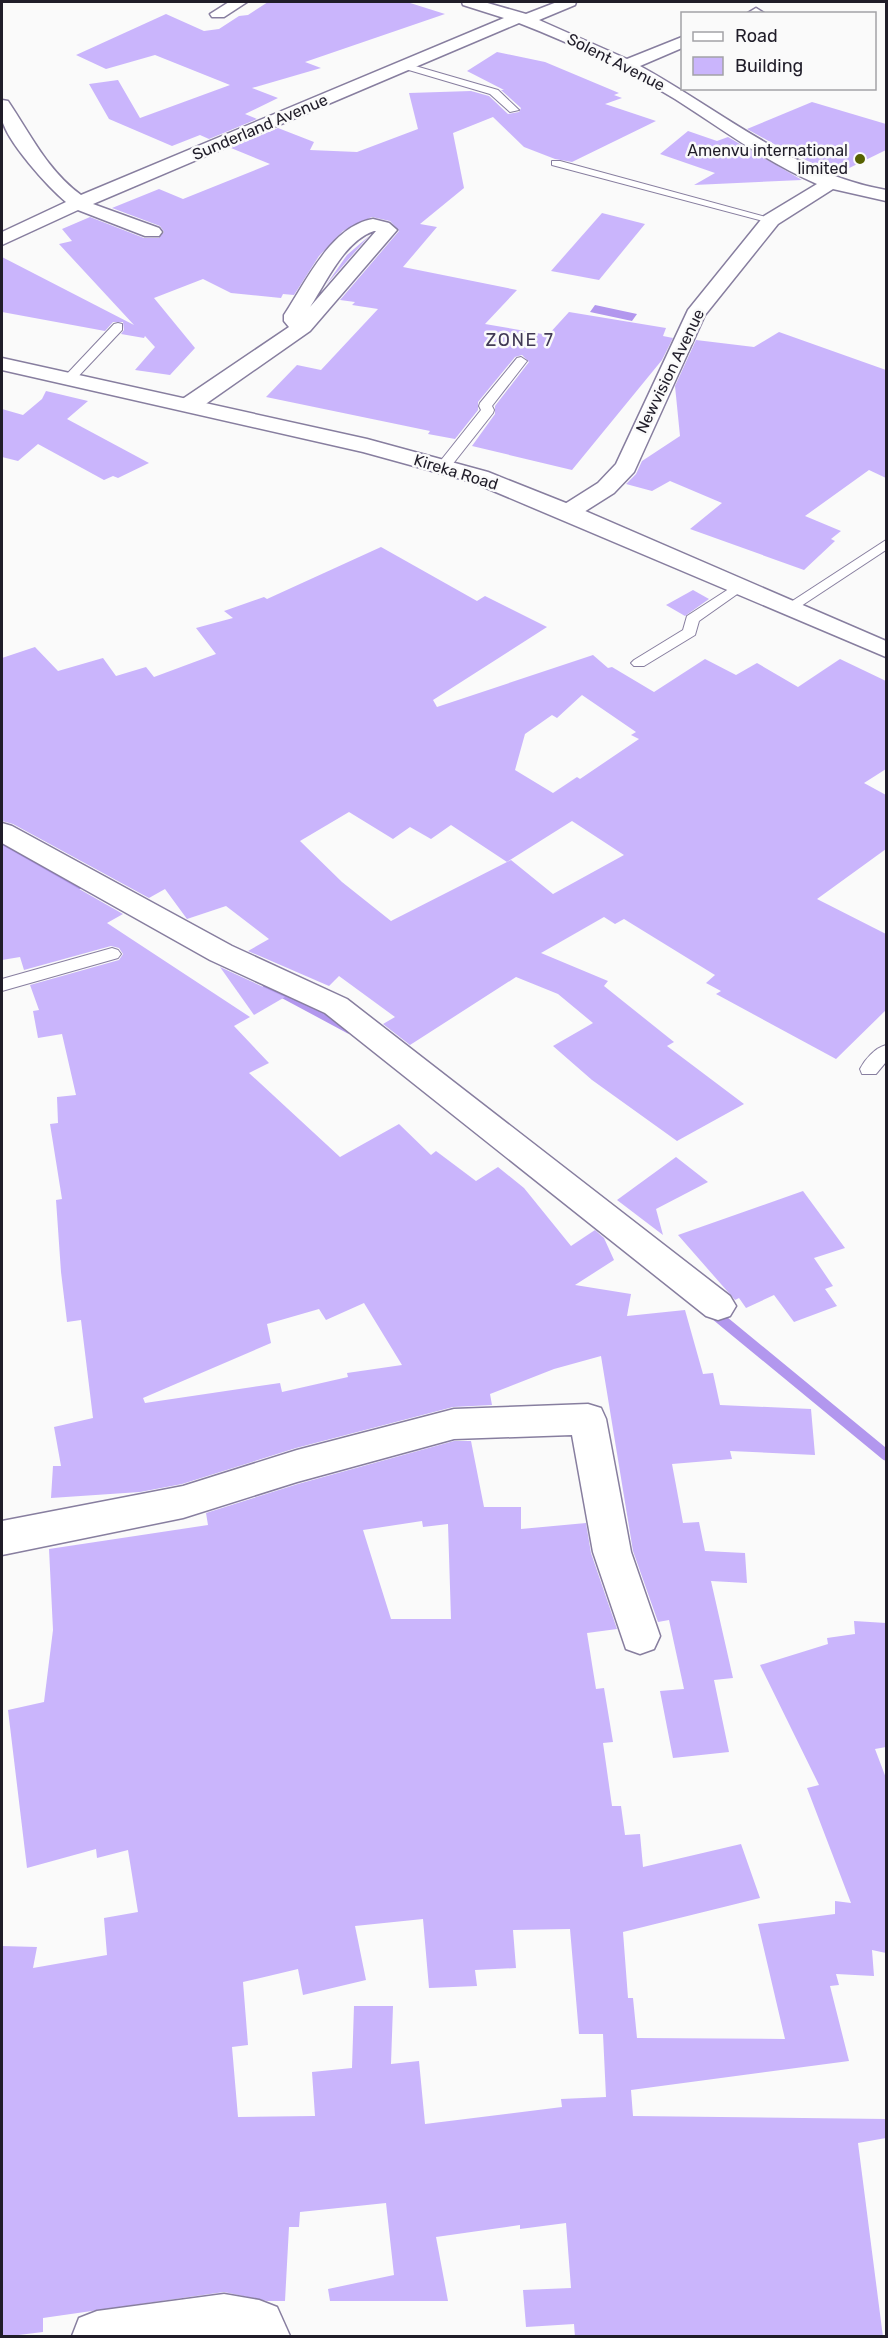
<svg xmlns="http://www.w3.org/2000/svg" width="888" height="2338" font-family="Rubik,sans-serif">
<rect width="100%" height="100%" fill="#fafafa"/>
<!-- water -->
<path fill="#b297ee" d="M 595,305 L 637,314 L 632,321 L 590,312 Z"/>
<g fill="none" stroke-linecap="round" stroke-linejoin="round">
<!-- stream-far1 -->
<g stroke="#b297ee" stroke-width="9">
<path d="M 2,845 L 78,885"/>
<path d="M 267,985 L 349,1029"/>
</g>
<!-- stream -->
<path stroke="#b297ee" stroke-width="11" d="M 711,1311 L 886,1455"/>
</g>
<!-- building -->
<g fill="#cab5fc" fill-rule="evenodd">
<path d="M 268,2 L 407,2 L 445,14 L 305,62 L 321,68 L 252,88 L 278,98 L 245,114 L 257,119 L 209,139 L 200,135 L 172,146 L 109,119 L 89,84 L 118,80 L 140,118 L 230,85 L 155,55 L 106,69 L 76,55 L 166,14 L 204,31 L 219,29 L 239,16 L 248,15 Z"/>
<path d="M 497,52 L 545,62 L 619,93 L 614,95 L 622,98 L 605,104 L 656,121 L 572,162 L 555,159 L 524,147 L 493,117 L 453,133 L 464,188 L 420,224 L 437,227 L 403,267 L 517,290 L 485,324 L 548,335 L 569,312 L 666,328 L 663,336 L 673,338 L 662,360 L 572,470 L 472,446 L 495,414 L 495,406 L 529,362 L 522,355 L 515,357 L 478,402 L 478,410 L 455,439 L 428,434 L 430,431 L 266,397 L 297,365 L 321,370 L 378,309 L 352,305 L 355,302 L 340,300 L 399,231 L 390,221 L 372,217 L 343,231 L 319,256 L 294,295 L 283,294 L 281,298 L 231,293 L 203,279 L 154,298 L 195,348 L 170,375 L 135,370 L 155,347 L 145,336 L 144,338 L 121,334 L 124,330 L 123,322 L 113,322 L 105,331 L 2,312 L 2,257 L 134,325 L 59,244 L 72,241 L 62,229 L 90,217 L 144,238 L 159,238 L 164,232 L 160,226 L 112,208 L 159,189 L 183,199 L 270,164 L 231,148 L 278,128 L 314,142 L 310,150 L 357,152 L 418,129 L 409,93 L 471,91 L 489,96 L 508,114 L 519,112 L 521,108 L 501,90 L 504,90 L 467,71 Z"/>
<path d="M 812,102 L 886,124 L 886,150 L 837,174 L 790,153 L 747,129 Z"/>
<path d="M 688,131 L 717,141 L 728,137 L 802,180 L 694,185 L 715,173 L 660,154 Z"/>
<path d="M 602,213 L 645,224 L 599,280 L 551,271 Z"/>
<path d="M 369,236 L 326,285 L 347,255 Z"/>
<path d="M 779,332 L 886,370 L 886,478 L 869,470 L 805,516 L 841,531 L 831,539 L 835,541 L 804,570 L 690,529 L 722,503 L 670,481 L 652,491 L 626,484 L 636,474 L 642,461 L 680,436 L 675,386 L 696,340 L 754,347 Z"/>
<path d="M 46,391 L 88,401 L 67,419 L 149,463 L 118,478 L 113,476 L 104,480 L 38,444 L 18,461 L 2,457 L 2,409 L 23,415 L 42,399 Z"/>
<path d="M 381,547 L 477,601 L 485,596 L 547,627 L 433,700 L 437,707 L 593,655 L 608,668 L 612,667 L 654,692 L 705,659 L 736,675 L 757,663 L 798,687 L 840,659 L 886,681 L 886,769 L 864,783 L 886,795 L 886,849 L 817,899 L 886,934 L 886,1010 L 836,1059 L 716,994 L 721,991 L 706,983 L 715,975 L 624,919 L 615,924 L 604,917 L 541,953 L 608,981 L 604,986 L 674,1042 L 667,1046 L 744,1104 L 677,1141 L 592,1080 L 553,1046 L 593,1023 L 558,994 L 516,977 L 410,1045 L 383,1024 L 395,1017 L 339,976 L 329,986 L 248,951 L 269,939 L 226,906 L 187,919 L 165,889 L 149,898 L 13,824 L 2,821 L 2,658 L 35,647 L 58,671 L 103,658 L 116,676 L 146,667 L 154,677 L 216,654 L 196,628 L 233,618 L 224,611 L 264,597 L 267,599 ZM 582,695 L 636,732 L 631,735 L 639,739 L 580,779 L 577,777 L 553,793 L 515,770 L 525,734 L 552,715 L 557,718 ZM 349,812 L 393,839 L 410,827 L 431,839 L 451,825 L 507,862 L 391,921 L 342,882 L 300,841 ZM 572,821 L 624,855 L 553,894 L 511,860 L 507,862 Z"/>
<path d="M 693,590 L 709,599 L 685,616 L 666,605 Z"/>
<path d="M 2,845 L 123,914 L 107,923 L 250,1017 L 234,1026 L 269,1063 L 249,1073 L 340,1157 L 399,1124 L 431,1155 L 436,1151 L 476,1181 L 498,1167 L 524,1188 L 571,1246 L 595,1230 L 604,1238 L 614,1260 L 575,1285 L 631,1294 L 627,1316 L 685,1310 L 703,1374 L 713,1373 L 720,1405 L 811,1409 L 815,1455 L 730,1451 L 732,1459 L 672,1464 L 683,1523 L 699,1522 L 705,1551 L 745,1553 L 747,1583 L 711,1581 L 733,1678 L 714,1680 L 729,1752 L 673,1758 L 660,1691 L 684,1689 L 669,1620 L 658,1622 L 633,1551 L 601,1356 L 554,1369 L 490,1394 L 492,1405 L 453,1407 L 296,1448 L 182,1484 L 140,1492 L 51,1498 L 53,1466 L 61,1466 L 54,1427 L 93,1418 L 81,1320 L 67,1322 L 61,1272 L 56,1200 L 62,1199 L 50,1124 L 58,1123 L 57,1097 L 76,1095 L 62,1034 L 38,1038 L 33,1011 L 39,1010 L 30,985 L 119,960 L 123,954 L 119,948 L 111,946 L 24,970 L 20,957 L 2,960 ZM 364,1303 L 402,1365 L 347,1373 L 348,1377 L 282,1392 L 280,1383 L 145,1403 L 143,1398 L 271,1343 L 267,1324 L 319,1309 L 326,1320 Z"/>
<path d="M 220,967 L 285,997 L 254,1015 Z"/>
<path d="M 676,1157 L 708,1182 L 656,1209 L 663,1235 L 617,1200 Z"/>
<path d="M 803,1191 L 845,1248 L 814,1258 L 833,1286 L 825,1289 L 837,1306 L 794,1322 L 774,1295 L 746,1308 L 739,1298 L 735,1300 L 678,1235 Z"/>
<path d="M 454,1441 L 471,1441 L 484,1507 L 521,1507 L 521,1529 L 586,1523 L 591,1553 L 617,1629 L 587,1633 L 596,1689 L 604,1688 L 613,1742 L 603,1743 L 612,1806 L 621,1806 L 625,1835 L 640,1834 L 643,1867 L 741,1844 L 760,1898 L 623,1932 L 628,1998 L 633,1998 L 637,2038 L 785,2039 L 758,1924 L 835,1914 L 835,1901 L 851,1903 L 807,1788 L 819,1785 L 760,1665 L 828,1644 L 827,1638 L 855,1634 L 854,1621 L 886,1623 L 886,1747 L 875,1749 L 886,1778 L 886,1953 L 872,1950 L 874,1976 L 836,1974 L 839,1985 L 830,1986 L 849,2061 L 631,2090 L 633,2116 L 886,2119 L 886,2138 L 858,2143 L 883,2337 L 575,2337 L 574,2324 L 526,2327 L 523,2290 L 571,2288 L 566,2223 L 520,2229 L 520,2225 L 436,2237 L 448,2301 L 330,2301 L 328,2289 L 394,2275 L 386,2203 L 300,2212 L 299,2227 L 289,2227 L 285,2301 L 267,2301 L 224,2292 L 43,2318 L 43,2332 L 2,2337 L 2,1946 L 37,1947 L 33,1968 L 107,1955 L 104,1918 L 138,1912 L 128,1850 L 97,1858 L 96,1849 L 27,1868 L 8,1710 L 44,1702 L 53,1630 L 49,1549 L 208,1525 L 206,1513 L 298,1484 ZM 422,1521 L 423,1527 L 448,1524 L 451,1619 L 391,1619 L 363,1530 ZM 423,1919 L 429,1988 L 477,1986 L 475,1970 L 516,1968 L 513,1930 L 570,1929 L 579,2034 L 603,2034 L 606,2097 L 561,2099 L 562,2107 L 425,2124 L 419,2061 L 391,2064 L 393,2006 L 354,2006 L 352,2068 L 312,2072 L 315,2116 L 238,2117 L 232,2047 L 248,2045 L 243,1982 L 298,1969 L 303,1995 L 366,1980 L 355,1926 Z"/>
</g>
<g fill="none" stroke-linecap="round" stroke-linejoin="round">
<defs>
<g id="lane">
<path d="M 405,63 L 498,90 L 519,110 L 510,112 L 490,94 L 402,68 L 400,66 Z"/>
<path d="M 552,161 L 560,161 L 777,220 L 767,222 L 552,165 Z"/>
<path d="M 118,323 L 122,324 L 122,330 L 73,382 L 65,382 L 65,376 L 114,324 Z"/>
<path d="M 521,357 L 527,361 L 492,406 L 494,410 L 493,413 L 448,470 L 438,470 L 438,464 L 481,410 L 479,406 L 480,403 L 517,358 Z"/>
<path d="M 886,540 L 886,550 L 792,612 L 787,613 L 780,609 Z"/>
<path d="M 738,583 L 743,584 L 745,587 L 743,590 L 699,621 L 695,635 L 644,666 L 634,666 L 631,663 L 634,660 L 683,630 L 687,616 Z"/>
<path d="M 112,948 L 118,950 L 121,954 L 118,958 L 2,991 L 2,979 Z"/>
<path d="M 886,1045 L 886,1062 L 876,1074 L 862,1074 L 860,1069 C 865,1059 875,1048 886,1045 Z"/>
</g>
<g id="street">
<path d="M 229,2 L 247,2 L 224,17 L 212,17 L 210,14 Z"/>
<path d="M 462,2 L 484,2 L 526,14 L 557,2 L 576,2 L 575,5 L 539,20 L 627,59 L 682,37 L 682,48 L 640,66 C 721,110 793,174 886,190 L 886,201 L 833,189 L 778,224 L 705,315 L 634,472 L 614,493 L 576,517 L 560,517 L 556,512 L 560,507 L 598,483 L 616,464 L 688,310 L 764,216 L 817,184 C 766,162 722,129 675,99 C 626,69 573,44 519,23 L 93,204 L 159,228 L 162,232 L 159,236 L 145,236 L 78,210 L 2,245 L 2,232 L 66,202 C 49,188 6,141 2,119 C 0,113 2,106 2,100 L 8,101 C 31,135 47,170 81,195 L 504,18 L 463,5 Z"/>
<path d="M 756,8 L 764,13 L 746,14 Z"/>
<path d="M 373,219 L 389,223 L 397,230 L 310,331 L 197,410 L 181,410 L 178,405 L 181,400 L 289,327 L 284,321 L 284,315 C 306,282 331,226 373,219 ZM 374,231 L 376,231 L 310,307 C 326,283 344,241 374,231 Z"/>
<path d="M 2,823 L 12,826 L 232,946 L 347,999 L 730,1296 L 736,1306 L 730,1316 L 718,1320 L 706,1316 L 325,1013 L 210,960 L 2,843 Z"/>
<path d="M 588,1404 L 601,1408 L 606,1419 L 631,1552 L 660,1636 L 654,1649 L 640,1654 L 626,1649 L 593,1552 L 572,1435 L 454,1439 L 297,1482 L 183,1518 L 2,1555 L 2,1521 L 183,1486 L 297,1450 L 454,1409 Z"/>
<path d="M 224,2294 L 259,2300 L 277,2307 L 290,2336 L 72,2336 L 79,2318 L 97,2311 Z"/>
</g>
<path id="secondary" d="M 2,358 L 367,439 L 488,472 L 576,507 L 886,641 L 886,657 L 472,482 L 363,452 L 2,370 Z"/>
</defs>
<!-- lane casing -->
<use href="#lane" stroke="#877e9f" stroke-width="2"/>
<!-- street casing -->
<use href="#street" stroke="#877e9f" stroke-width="3"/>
<!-- secondary casing -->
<use href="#secondary" stroke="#877e9f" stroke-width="3"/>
<!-- lane -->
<use href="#lane" fill="#fff" fill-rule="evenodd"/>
<!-- street -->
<use href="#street" fill="#fff" fill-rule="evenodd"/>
<!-- secondary -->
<use href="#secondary" fill="#fff" fill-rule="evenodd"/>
</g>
<!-- markers -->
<circle fill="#566100" stroke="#fafafa" stroke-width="2" cx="860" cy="159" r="6"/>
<g text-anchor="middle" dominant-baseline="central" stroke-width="5" stroke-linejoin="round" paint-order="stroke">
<!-- far-street labels -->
<g font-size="16" fill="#201d29" stroke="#fafafa">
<text transform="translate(616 62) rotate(27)">Solent Avenue</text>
<text transform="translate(260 127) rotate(-23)">Sunderland Avenue</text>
<text transform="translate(670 371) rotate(-64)">Newvision Avenue</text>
<text transform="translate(456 472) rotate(17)">Kireka Road</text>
</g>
<!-- far-poi labels -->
<g font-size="16" fill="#201d29" stroke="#fafafa" text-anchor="end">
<text x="848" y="150">Amenvu international<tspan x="848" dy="18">limited</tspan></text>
</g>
<!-- far-quarter labels -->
<g font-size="18" letter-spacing="1.5" fill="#413955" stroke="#fafafa">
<text x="520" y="340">ZONE 7</text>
</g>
</g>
<!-- border -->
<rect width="888" height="2338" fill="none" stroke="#201d29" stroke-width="6"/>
<!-- legend -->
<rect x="681" y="12" width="195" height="78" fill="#fafafa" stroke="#a3a2a6" stroke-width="1.5"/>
<rect x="693" y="32" width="30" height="9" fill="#ffffff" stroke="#a3a2a6" stroke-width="1.5"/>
<text x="735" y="42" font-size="18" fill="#201d29">Road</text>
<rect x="693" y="57" width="30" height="18" fill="#cab5fc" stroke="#a3a2a6" stroke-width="1.5"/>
<text x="735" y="72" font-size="18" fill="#201d29">Building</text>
</svg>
